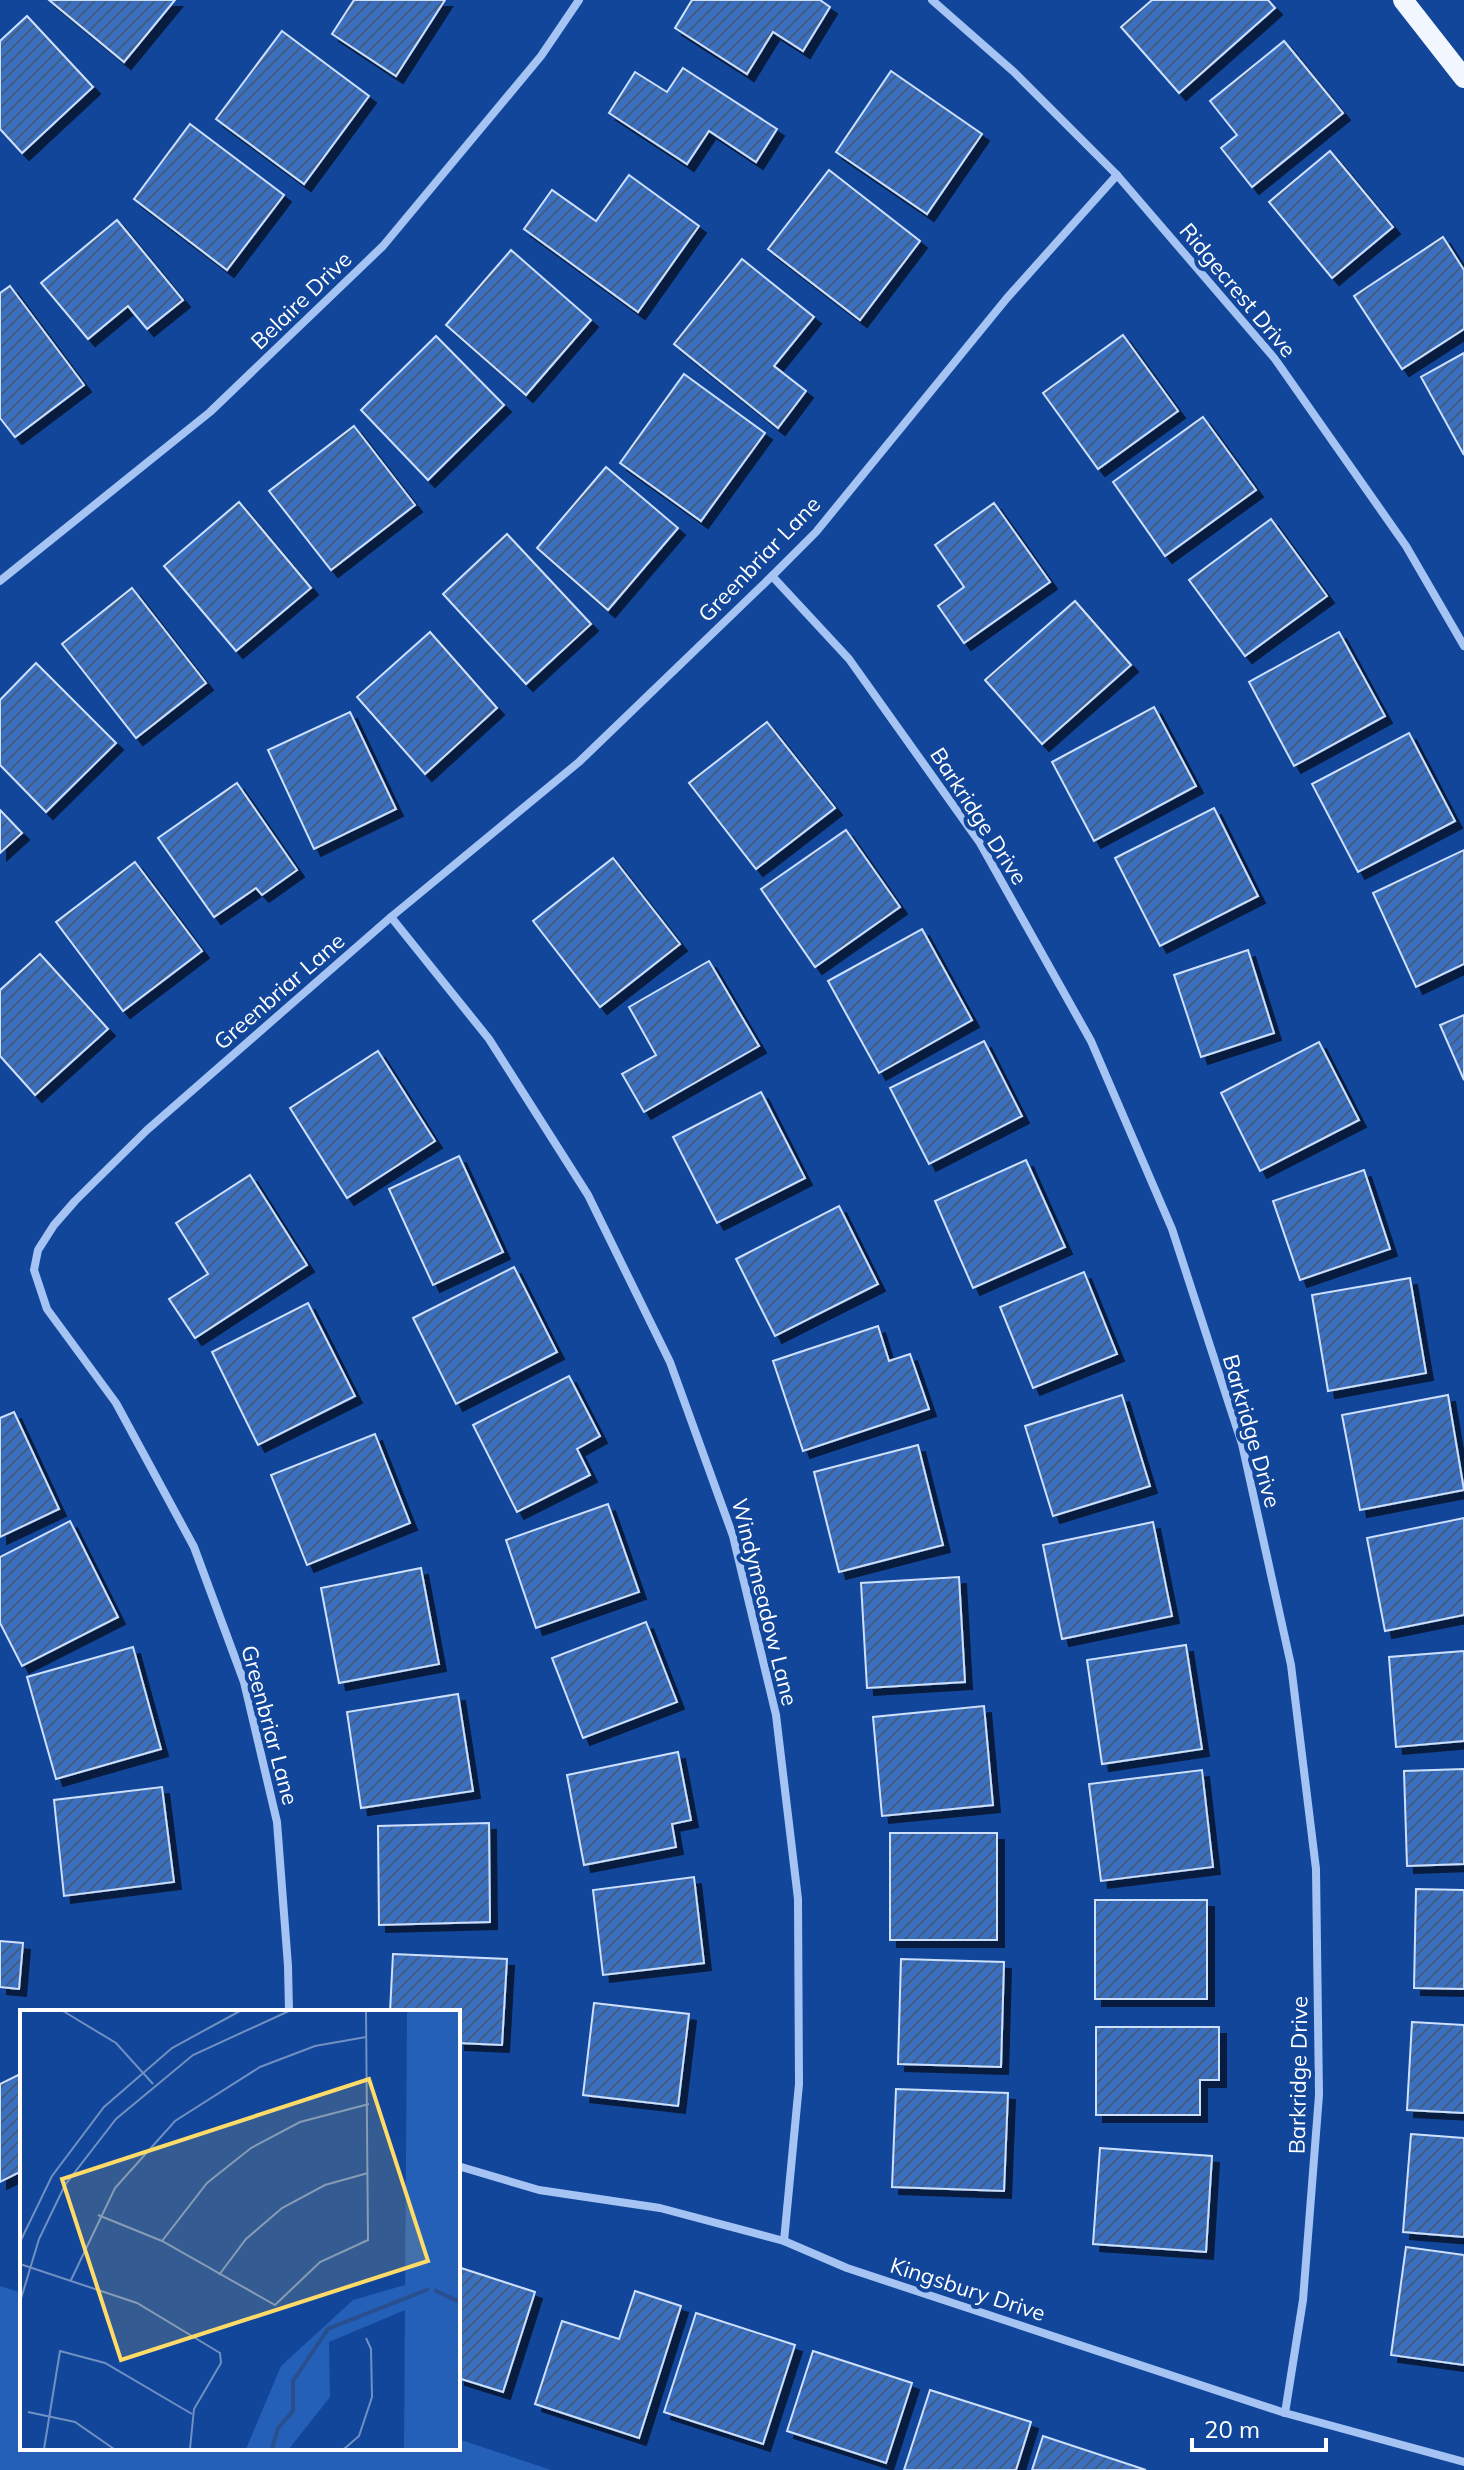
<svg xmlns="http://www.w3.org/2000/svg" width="1464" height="2470" font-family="Mulish,sans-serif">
<defs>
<pattern id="building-hatch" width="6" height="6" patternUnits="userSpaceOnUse" patternTransform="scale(2)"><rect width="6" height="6" fill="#3b70c1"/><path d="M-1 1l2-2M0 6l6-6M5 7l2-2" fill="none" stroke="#445c81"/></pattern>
<filter id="shadow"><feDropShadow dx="7" dy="7" stdDeviation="0" flood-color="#0009"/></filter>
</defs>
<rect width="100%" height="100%" fill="#12469a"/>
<!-- green -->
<path fill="#245fb8" d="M 0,2286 L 22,2293 L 22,2448 L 458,2448 L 458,2439 L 551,2470 L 0,2470 Z"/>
<!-- building -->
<g fill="url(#building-hatch)" stroke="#cde0fe" stroke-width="2" filter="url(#shadow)">
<path d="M 49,0 L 175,0 L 124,62 Z"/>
<path d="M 354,0 L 445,0 L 396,76 L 332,34 Z"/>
<path d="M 692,0 L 820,0 L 830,7 L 803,51 L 773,32 L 747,74 L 675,28 Z"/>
<path d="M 1152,0 L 1268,0 L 1275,8 L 1179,93 L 1121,27 Z"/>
<path d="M 27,16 L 93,87 L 22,153 L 0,129 L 0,41 Z"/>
<path d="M 282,31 L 369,96 L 304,184 L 216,119 Z"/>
<path d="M 1284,41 L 1343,113 L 1252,187 L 1221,148 L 1237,135 L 1210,101 Z"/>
<path d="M 683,68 L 777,129 L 756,162 L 709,131 L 687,164 L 609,113 L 635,72 L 667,92 Z"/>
<path d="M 891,71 L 982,134 L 927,214 L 836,152 Z"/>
<path d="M 190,124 L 284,195 L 227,270 L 134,199 Z"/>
<path d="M 1330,151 L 1393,227 L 1332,278 L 1269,202 Z"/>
<path d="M 829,170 L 920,241 L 860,320 L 768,249 Z"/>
<path d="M 629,175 L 699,226 L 638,312 L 524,229 L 552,190 L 596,221 Z"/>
<path d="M 117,220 L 183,300 L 147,329 L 128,306 L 88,339 L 41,283 Z"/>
<path d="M 1443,237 L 1464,270 L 1464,329 L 1402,369 L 1354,296 Z"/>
<path d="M 511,250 L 591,320 L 526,395 L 446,325 Z"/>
<path d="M 742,259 L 814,317 L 774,366 L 806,391 L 778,428 L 674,344 Z"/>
<path d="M 10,286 L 84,385 L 15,437 L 0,418 L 0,293 Z"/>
<path d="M 1123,335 L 1178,411 L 1098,469 L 1043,393 Z"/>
<path d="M 436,336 L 504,405 L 428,480 L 361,410 Z"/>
<path d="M 1464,353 L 1464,455 L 1421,377 Z"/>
<path d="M 684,374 L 765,433 L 701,521 L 620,463 Z"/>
<path d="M 1203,417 L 1256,490 L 1165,556 L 1113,482 Z"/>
<path d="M 354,426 L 415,505 L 331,570 L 269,491 Z"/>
<path d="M 606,467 L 678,528 L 608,610 L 537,548 Z"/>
<path d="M 239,502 L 311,588 L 236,651 L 164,566 Z"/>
<path d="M 994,503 L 1050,582 L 964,643 L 938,606 L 964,587 L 935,545 Z"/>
<path d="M 1271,519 L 1327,596 L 1245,656 L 1189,580 Z"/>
<path d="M 507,534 L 591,624 L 526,684 L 443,594 Z"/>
<path d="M 132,588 L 206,683 L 136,738 L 62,644 Z"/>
<path d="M 1075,601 L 1131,665 L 1042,744 L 985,680 Z"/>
<path d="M 430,632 L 497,708 L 425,774 L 357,697 Z"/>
<path d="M 1339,632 L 1385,716 L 1294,766 L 1249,682 Z"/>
<path d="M 36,663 L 116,743 L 46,812 L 0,765 L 0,700 Z"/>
<path d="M 1154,707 L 1196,786 L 1094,841 L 1052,762 Z"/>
<path d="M 350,712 L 396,809 L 314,849 L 268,750 Z"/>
<path d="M 767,722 L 835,808 L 756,869 L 689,783 Z"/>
<path d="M 1409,733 L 1455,821 L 1358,872 L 1312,784 Z"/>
<path d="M 237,783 L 297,870 L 262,895 L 256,888 L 214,917 L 158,838 Z"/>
<path d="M 1214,808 L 1258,896 L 1160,946 L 1115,858 Z"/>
<path d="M 0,810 L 22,833 L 0,853 Z"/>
<path d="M 846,830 L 900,907 L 815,967 L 761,889 Z"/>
<path d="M 1464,850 L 1464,964 L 1416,987 L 1373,893 Z"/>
<path d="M 613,858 L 680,944 L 600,1007 L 533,921 Z"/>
<path d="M 135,862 L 202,951 L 123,1011 L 56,922 Z"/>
<path d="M 922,929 L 972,1020 L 879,1073 L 828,981 Z"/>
<path d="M 1248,950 L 1274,1033 L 1201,1057 L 1174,975 Z"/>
<path d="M 40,954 L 108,1029 L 35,1095 L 0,1056 L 0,990 Z"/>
<path d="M 709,961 L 759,1046 L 644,1112 L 622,1074 L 656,1055 L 629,1007 Z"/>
<path d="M 1464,1015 L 1464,1080 L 1440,1025 Z"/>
<path d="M 984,1041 L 1022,1116 L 929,1164 L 890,1088 Z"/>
<path d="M 1319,1042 L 1359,1120 L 1260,1171 L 1221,1093 Z"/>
<path d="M 378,1051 L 435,1141 L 347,1198 L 290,1108 Z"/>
<path d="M 761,1092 L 805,1178 L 717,1223 L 673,1137 Z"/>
<path d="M 459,1156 L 503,1252 L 433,1285 L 389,1189 Z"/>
<path d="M 1026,1160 L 1065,1247 L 973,1288 L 935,1201 Z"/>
<path d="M 1364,1170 L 1390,1249 L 1300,1280 L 1273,1201 Z"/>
<path d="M 250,1175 L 307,1265 L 195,1338 L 169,1299 L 208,1274 L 176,1223 Z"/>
<path d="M 839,1206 L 878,1284 L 775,1336 L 736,1259 Z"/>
<path d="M 514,1267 L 557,1352 L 456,1404 L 413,1318 Z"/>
<path d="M 1084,1272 L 1117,1354 L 1033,1388 L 1000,1307 Z"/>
<path d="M 1410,1278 L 1426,1373 L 1328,1391 L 1312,1295 Z"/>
<path d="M 308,1303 L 355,1396 L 258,1445 L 212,1352 Z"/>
<path d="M 878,1326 L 889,1361 L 910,1354 L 929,1409 L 803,1451 L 773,1361 Z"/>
<path d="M 569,1376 L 600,1436 L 577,1449 L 590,1475 L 517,1512 L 473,1425 Z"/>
<path d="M 1122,1395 L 1150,1486 L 1053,1516 L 1025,1426 Z"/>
<path d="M 1448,1395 L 1464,1490 L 1360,1510 L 1342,1415 Z"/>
<path d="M 14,1412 L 59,1509 L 0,1537 L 0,1418 Z"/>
<path d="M 375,1434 L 410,1523 L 307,1565 L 271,1475 Z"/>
<path d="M 918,1445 L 943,1545 L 839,1572 L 814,1472 Z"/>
<path d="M 608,1504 L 639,1592 L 536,1628 L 506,1540 Z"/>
<path d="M 1464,1518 L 1464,1615 L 1385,1631 L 1367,1538 Z"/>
<path d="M 70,1521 L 118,1617 L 22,1666 L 0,1623 L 0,1557 Z"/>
<path d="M 1153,1522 L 1172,1616 L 1062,1639 L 1043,1545 Z"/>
<path d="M 421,1568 L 439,1664 L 339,1683 L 321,1588 Z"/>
<path d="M 959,1577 L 965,1682 L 867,1688 L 861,1583 Z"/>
<path d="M 646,1622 L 677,1702 L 583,1738 L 552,1658 Z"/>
<path d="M 1186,1645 L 1202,1749 L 1102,1764 L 1087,1660 Z"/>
<path d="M 133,1647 L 161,1749 L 56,1779 L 27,1677 Z"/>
<path d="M 1464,1651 L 1464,1741 L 1396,1747 L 1389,1657 Z"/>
<path d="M 458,1694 L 473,1791 L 361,1808 L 347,1712 Z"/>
<path d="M 984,1706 L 993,1805 L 882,1816 L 873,1717 Z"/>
<path d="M 678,1752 L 691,1820 L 672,1824 L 676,1847 L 584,1865 L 567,1775 Z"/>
<path d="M 1464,1769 L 1464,1864 L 1407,1866 L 1404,1771 Z"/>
<path d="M 1202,1770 L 1213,1867 L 1101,1881 L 1089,1784 Z"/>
<path d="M 162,1787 L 174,1882 L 64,1896 L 54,1800 Z"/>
<path d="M 489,1823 L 490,1922 L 379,1925 L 378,1826 Z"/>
<rect x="890" y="1833" width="107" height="107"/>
<path d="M 694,1877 L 704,1963 L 603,1975 L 593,1890 Z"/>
<path d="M 1416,1889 L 1464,1890 L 1464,1989 L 1414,1988 Z"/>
<rect x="1095" y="1900" width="112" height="99"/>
<path d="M 0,1941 L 23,1943 L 19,1989 L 0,1987 Z"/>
<path d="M 393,1954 L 507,1959 L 502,2045 L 458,2043 L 458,2012 L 390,2012 Z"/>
<path d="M 901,1959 L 1004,1962 L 1001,2067 L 898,2064 Z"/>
<path d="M 594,2003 L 689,2014 L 678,2106 L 583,2095 Z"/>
<path d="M 1412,2022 L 1464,2025 L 1464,2113 L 1407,2110 Z"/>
<path d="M 1096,2027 L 1219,2027 L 1219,2080 L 1200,2080 L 1200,2115 L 1096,2115 Z"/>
<path d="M 22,2073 L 22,2171 L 0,2182 L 0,2084 Z"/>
<path d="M 896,2089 L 1008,2093 L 1004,2191 L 892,2187 Z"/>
<path d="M 1411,2134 L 1464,2138 L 1464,2237 L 1403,2232 Z"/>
<path d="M 1100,2148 L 1212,2156 L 1206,2252 L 1093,2244 Z"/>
<path d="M 1406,2247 L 1464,2255 L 1464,2365 L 1391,2355 Z"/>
<path d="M 458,2267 L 535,2292 L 503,2392 L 458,2378 Z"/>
<path d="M 635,2291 L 681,2306 L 639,2438 L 535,2404 L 562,2321 L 619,2339 Z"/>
<path d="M 696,2313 L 795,2345 L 763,2444 L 664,2412 Z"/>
<path d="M 813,2351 L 912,2383 L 886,2463 L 787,2431 Z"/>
<path d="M 930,2390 L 1031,2422 L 1016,2470 L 904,2470 Z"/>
<path d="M 1043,2436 L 1146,2470 L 1032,2470 Z"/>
</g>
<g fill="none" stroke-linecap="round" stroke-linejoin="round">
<!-- street -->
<g stroke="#a5c4f4" stroke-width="8">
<path d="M 932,0 L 1014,72 L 1117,175 L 1275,359 L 1406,546 L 1464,646"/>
<path d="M 772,576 L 849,659 L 980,843 L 1091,1041 L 1172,1229 L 1242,1444 L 1291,1665 L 1316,1869 L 1319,2095 L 1303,2300 L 1285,2413"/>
<path d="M 0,581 L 210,412 L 383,246 L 541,56 L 579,0"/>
<path d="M 391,917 L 489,1039 L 588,1195 L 670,1362 L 733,1536 L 776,1715 L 798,1899 L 799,2084 L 784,2241"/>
<path d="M 289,2012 L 288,1966 L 277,1822 L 244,1682 L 194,1547 L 116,1403 L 47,1309 L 34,1270 L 38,1250 L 54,1225 L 75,1201 L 147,1130 L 391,917 L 579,762 L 772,576 L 816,532 L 1007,298 L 1117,175"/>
<path d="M 458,2166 L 539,2190 L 660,2208 L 784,2241 L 847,2268 L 1285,2413 L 1464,2462"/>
</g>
<!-- primary -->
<path stroke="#f1f6ff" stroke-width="20" d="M 1403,0 L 1464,78"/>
</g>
<g text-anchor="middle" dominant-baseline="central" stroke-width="8" stroke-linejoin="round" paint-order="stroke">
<!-- street labels -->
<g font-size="22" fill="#fff" stroke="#12469a">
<text transform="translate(1238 290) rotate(50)">Ridgecrest Drive</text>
<text transform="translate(301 300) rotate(-44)">Belaire Drive</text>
<text transform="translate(759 559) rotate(-46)">Greenbriar Lane</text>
<text transform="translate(979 816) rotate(57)">Barkridge Drive</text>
<text transform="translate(279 991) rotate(-41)">Greenbriar Lane</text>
<text transform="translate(1252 1431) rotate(74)">Barkridge Drive</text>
<text transform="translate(765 1602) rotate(76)">Windymeadow Lane</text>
<text transform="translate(270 1725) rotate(75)">Greenbriar Lane</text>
<text transform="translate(1298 2075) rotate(-89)">Barkridge Drive</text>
<text transform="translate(968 2289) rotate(18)">Kingsbury Drive</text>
</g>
</g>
<!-- overview -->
<g transform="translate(20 2010)">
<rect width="440" height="440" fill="#12469a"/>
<path d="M 387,1 L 440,1 L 440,439 L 384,439 Z" fill="#245fb8"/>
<path d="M 385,275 L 385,300 L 309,332 L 310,387 L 269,439 L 226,439 L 261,356 L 333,290 Z" fill="#245fb8"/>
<path fill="none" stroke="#294f8e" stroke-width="4" d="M 414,280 L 440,292M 252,439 L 258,418 L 273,401 L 273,371 L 308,319 L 409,279"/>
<path fill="none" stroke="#7190c2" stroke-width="2" d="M 43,1 L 96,33 L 133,74M 78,205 L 142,231 L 255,295 L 300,252 L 348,230 L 346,1M 142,231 L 187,173 L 231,138 L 280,112 L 349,94M 0,232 L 32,166 L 84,97 L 152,38 L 220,1M 0,254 L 117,293 L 200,343 L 201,353M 199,265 L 226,229 L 262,198 L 305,175 L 348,163M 51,270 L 95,178 L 155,111 L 240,57 L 295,36 L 346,27M 0,292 L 19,229 L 45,175 L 96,109 L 173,45 L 269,1M 8,402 L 55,412 L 94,439M 24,439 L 40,341 L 85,353 L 172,404M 170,439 L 174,399 L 201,353M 324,439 L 339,426 L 352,387 L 351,339 L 346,328"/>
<path fill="#ffdb67" fill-opacity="0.15" stroke="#ffdb67" stroke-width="4" d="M 349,69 L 408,251 L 101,350 L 42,169 Z"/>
<rect width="440" height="440" fill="none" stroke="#fff" stroke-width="4"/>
</g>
<!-- scale -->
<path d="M1192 2438v12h134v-12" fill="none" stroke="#ffffff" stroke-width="4"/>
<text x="1204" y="2438" font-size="24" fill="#ffffff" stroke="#12469a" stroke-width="6" paint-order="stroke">20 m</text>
</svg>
